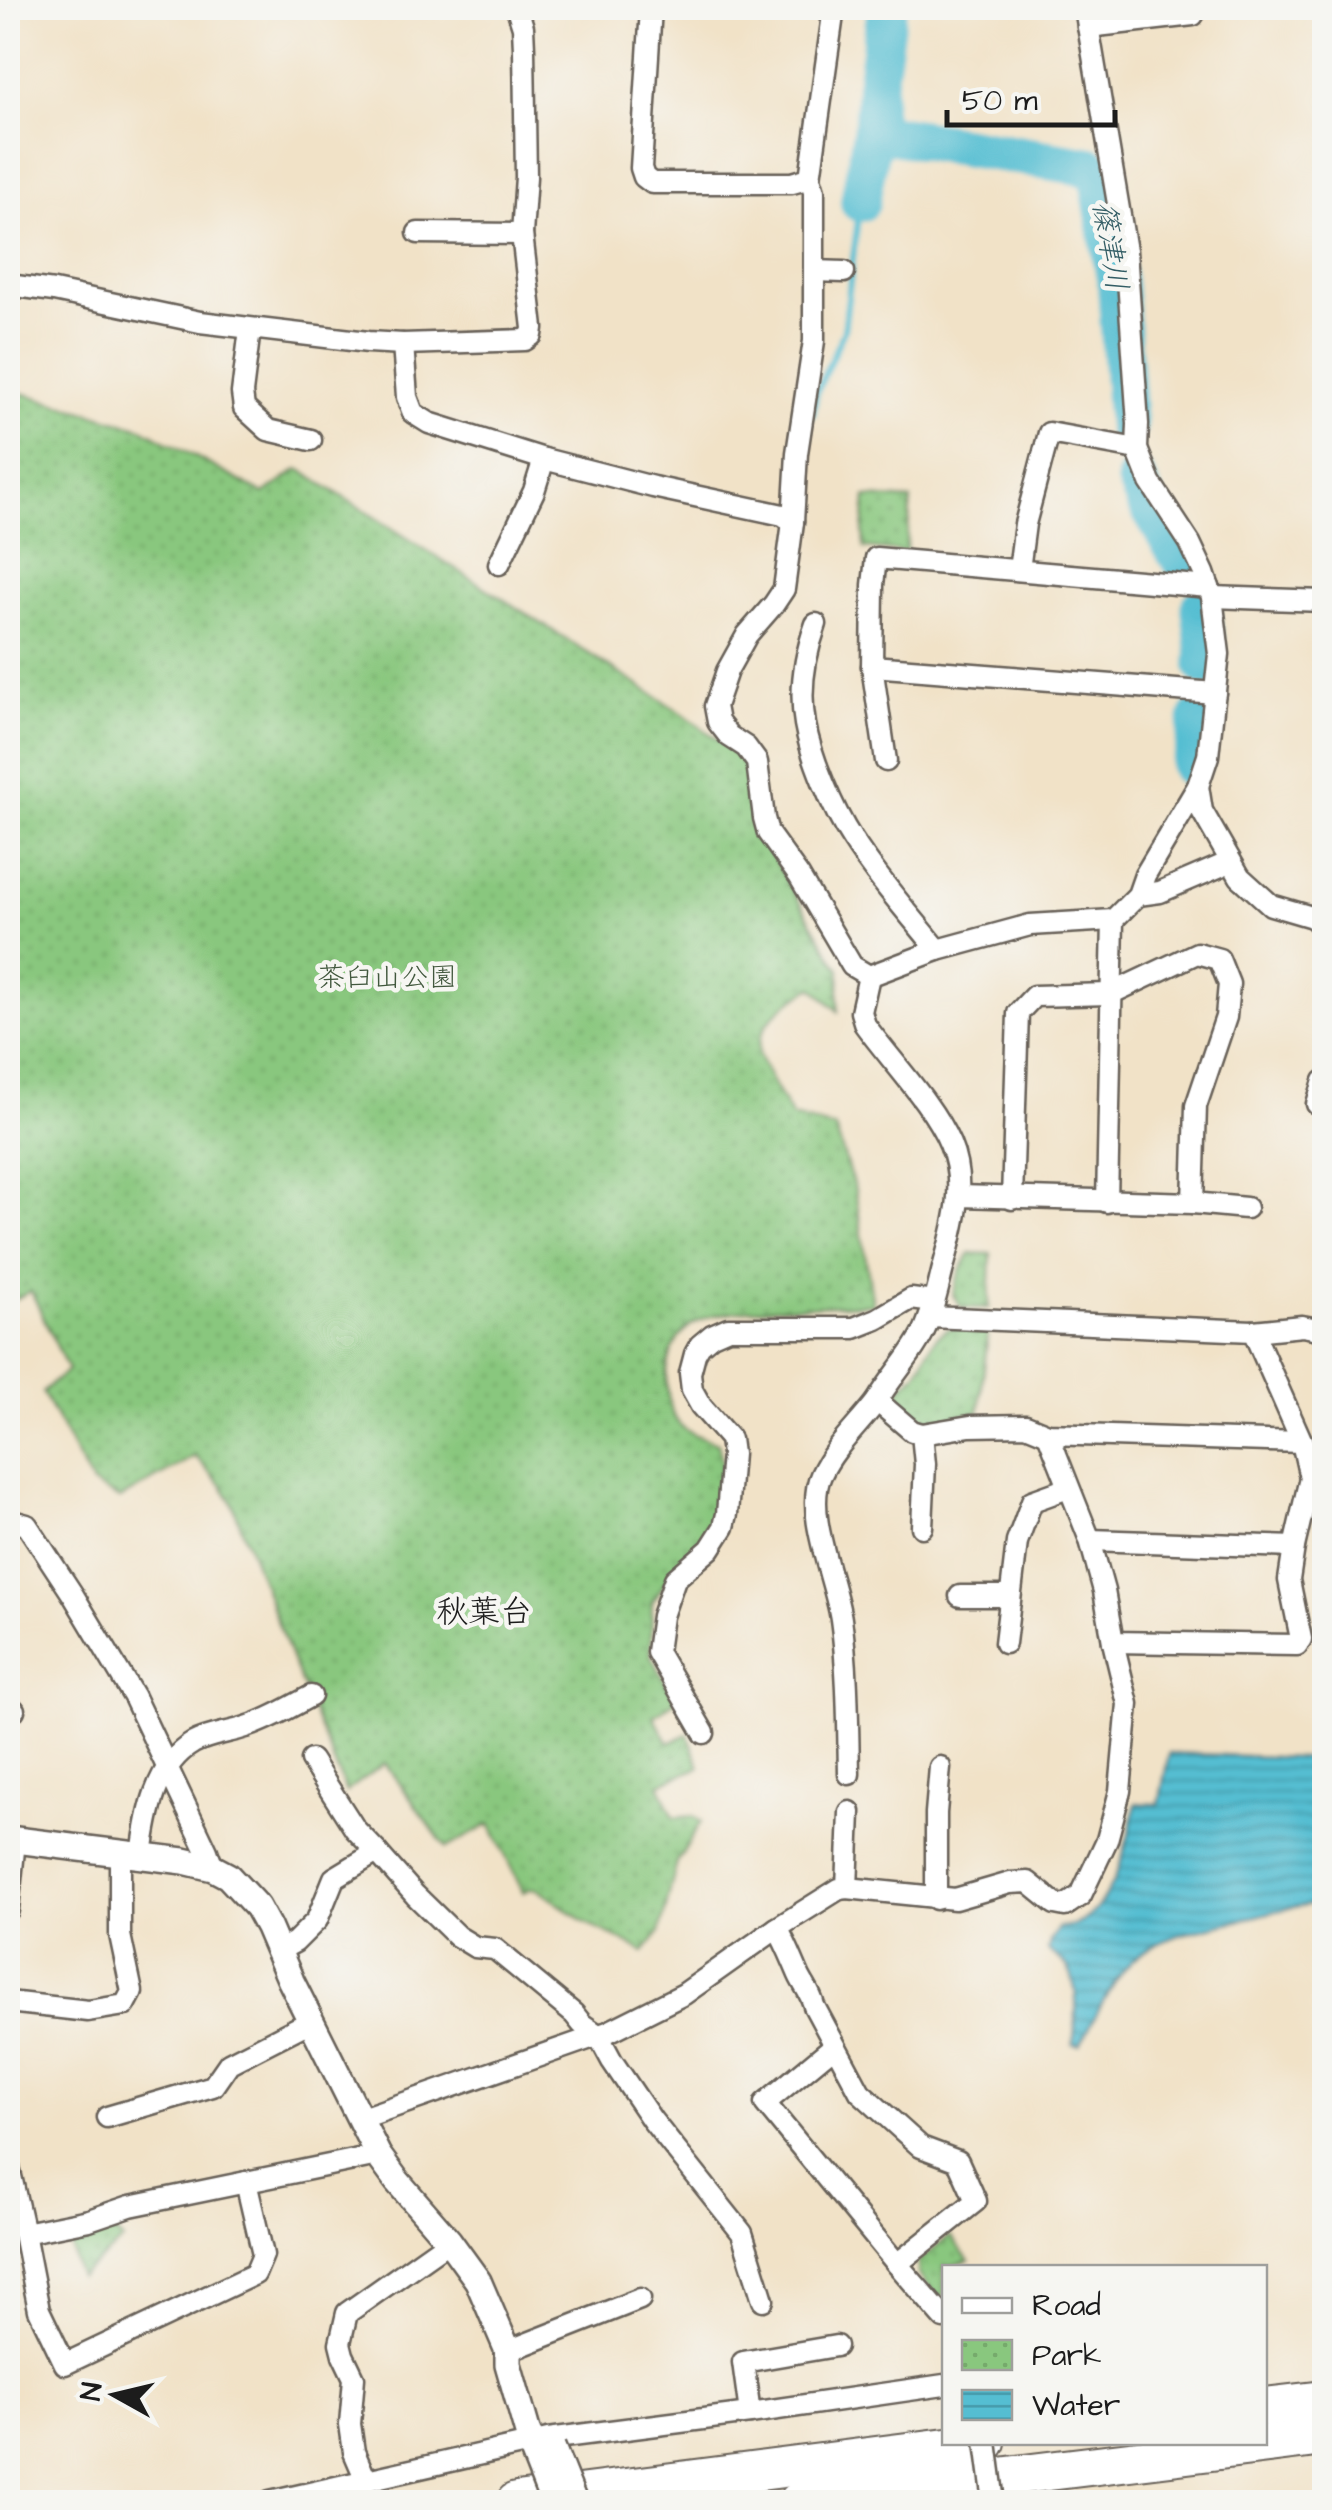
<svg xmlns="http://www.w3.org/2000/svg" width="1332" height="2510" font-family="'Architects Daughter','Klee One',sans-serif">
<defs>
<pattern id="park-dots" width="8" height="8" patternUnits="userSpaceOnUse" patternTransform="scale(2.5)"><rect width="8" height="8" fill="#89c77e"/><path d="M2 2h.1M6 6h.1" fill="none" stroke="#76aa6c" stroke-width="1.8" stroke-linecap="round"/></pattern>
<pattern id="water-rules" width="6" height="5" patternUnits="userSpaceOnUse" patternTransform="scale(2.5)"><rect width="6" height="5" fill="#55bed2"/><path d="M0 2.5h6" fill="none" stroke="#469aaa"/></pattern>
</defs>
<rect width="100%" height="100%" fill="#f6f6f2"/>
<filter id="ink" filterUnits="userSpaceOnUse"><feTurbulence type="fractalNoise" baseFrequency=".01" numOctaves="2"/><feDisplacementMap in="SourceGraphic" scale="20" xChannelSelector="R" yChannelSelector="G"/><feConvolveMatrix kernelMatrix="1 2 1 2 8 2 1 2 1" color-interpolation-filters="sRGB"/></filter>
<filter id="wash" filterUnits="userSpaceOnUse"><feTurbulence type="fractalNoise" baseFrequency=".0048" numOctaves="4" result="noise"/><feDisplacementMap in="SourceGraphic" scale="40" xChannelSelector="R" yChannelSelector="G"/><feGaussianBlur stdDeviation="2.25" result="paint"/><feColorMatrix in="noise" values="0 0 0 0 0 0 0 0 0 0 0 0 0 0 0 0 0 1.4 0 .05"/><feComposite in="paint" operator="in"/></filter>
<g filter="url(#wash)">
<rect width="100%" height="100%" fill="#f1e2c7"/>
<!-- park -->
<g fill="url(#park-dots)" stroke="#52724d" stroke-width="2.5">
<path d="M 8,389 L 142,428 L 264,494 L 299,469 L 682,713 L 740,756 L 752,782 L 761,837 L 840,970 L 838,1011 L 813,987 C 789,1002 758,1020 759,1052 C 760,1064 785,1104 792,1117 L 835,1128 L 855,1190 L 873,1304 C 833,1306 719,1304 691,1325 C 673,1339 664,1365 667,1387 C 672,1427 681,1430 718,1443 L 722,1460 L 718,1520 L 701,1548 L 672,1571 L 652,1603 L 651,1656 L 676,1700 L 654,1717 L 669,1743 L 688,1734 L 700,1767 L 659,1784 L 674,1818 L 693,1816 L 701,1822 L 677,1862 L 660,1932 L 644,1952 L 588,1924 L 537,1889 L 529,1889 L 523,1892 L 490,1824 L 446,1848 L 385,1763 L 346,1792 L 293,1663 L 231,1500 L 222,1486 L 195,1456 L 120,1499 L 92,1484 L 42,1392 L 68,1370 L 31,1291 L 8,1303 Z"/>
<path d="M 866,497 L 911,500 L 906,552 L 864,548 L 863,531 Z"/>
<path d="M 970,1253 L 991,1254 L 989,1308 L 962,1308 L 953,1295 L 960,1271 Z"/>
<path d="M 951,1328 L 988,1332 L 979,1413 C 946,1413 940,1432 911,1409 C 903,1403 901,1399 899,1389 C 905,1384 912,1379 917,1372 C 928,1356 930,1335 951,1328 Z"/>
<path d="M 109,2226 L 123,2241 L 79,2277 L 68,2237 Z"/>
<path d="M 950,2236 L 969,2261 L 944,2268 L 944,2296 L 939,2298 L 918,2274 L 918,2262 Z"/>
</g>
<!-- water -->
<path fill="url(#water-rules)" stroke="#386d77" stroke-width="2.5" d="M 1169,1753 L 1324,1759 L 1324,1903 C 1296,1905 1269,1913 1241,1920 C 1205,1929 1162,1934 1133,1960 C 1113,1979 1093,2021 1080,2045 L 1073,2044 C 1076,2021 1082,1978 1061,1960 C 1057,1956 1052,1954 1048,1950 L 1050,1942 L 1058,1928 C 1109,1930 1128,1842 1136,1803 L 1159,1804 Z"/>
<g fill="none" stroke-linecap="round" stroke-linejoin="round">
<!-- stream -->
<g stroke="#55bed2" stroke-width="6">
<path d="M 813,414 L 817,391 L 844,330 L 860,202"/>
<path d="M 804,515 L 806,461"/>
</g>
<!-- river -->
<g stroke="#55bed2" stroke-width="40">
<path d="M 887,8 L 876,87 L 874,122 L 887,134 L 1091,167 L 1099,178 L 1117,285 L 1127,427"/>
<path d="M 860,202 L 874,122"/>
<path d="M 1136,479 L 1145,500 L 1182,562"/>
<path d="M 1201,608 L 1206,652 L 1205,666"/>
<path d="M 1190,766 L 1194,757 L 1199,718"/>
</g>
</g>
</g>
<g filter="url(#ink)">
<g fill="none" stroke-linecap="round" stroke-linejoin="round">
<defs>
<g id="minor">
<path d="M 651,8 L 641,168 L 644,177 L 652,183 L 792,183 L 810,178"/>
<path d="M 834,8 L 810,178 L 814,191 L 814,341 L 797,453 L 793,522 L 784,589 L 774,604 L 747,635 L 727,671 L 715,706 L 718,722 L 729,736 L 746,747 L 757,762 L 764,818 L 768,833 L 799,876 L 852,966 L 869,976"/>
<path d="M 1085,8 L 1126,251 L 1138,424 L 1137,449 L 1150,482 L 1190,543 L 1204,573 L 1212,597 L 1219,654 L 1208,756 L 1198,786 L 1145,875 L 1138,895 L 1113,920 L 1030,925 L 938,950 L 869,976 L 861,1012 L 865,1025 C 892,1062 933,1104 950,1144 C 968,1186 953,1230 942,1272 C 937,1292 933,1312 924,1331 C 912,1356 891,1377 877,1401 L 912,1431 L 922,1434 L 970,1426 L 1026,1425 L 1048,1434 L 1302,1442"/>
<path d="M 1088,27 L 1193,15 L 1197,8"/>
<path d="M 418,233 L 522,234"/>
<path d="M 814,271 L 844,272"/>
<path d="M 8,285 L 54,291 L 200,322 L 368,342 L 403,344 L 525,340 L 532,335 L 533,328 L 522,234 L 526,177 L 524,49 L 523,27 L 517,8"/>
<path d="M 250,329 L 242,393 L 244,408 L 268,430 L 311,440"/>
<path d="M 403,344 L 407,397 L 413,413 L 429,423 L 544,459 L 653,487 L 783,515 L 793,522"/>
<path d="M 499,564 L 534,491 L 544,459"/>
<path d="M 1019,570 L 1025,524 L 1049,433 L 1137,449"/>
<path d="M 1209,587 L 876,558 L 873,585 L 872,666 L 1215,693"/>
<path d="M 1212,597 L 1324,601"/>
<path d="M 816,624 C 805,655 799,691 805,724 C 811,758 833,810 852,839 C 877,878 909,914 938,950"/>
<path d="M 872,666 L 886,761"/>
<path d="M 1198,786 L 1202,811 L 1240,877 L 1271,905 L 1312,917 L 1324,927"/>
<path d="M 1138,895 L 1160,892 L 1230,862"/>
<path d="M 1317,1104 L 1324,1081"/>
<path d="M 959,1196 L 1193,1203 L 1246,1208"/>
<path d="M 1012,1199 L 1018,1013 L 1034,996 L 1110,994 L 1197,953 L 1219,959 L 1229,984 L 1226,1017 L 1196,1106 L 1193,1203"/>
<path d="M 1107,1202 L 1113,920"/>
<path d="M 930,1317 L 1253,1331 L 1302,1442 L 1310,1478 L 1294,1547 L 1289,1580 L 1301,1639 L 1297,1645 L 1113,1642 L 1104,1591 L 1090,1540 L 1048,1434"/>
<path d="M 1253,1331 L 1302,1326 L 1324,1330"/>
<path d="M 8,1524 L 16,1522 L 27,1525 L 73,1595 L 134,1697 L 207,1851 L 213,1868"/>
<path d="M 922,1527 L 925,1464 L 922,1434"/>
<path d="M 1090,1540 L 1294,1547"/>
<path d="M 960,1596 L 1010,1596"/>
<path d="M 1005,1643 L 1017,1542 L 1032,1501 L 1068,1488"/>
<path d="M 8,1712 L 14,1710"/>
<path d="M 704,1733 L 657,1652 L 662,1616 L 675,1579 L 710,1549 L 724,1527 L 727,1514 L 732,1454 L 730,1439 L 701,1406 L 692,1390 L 690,1373 L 695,1354 L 700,1345 L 712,1335 L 728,1328 L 854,1328 L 877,1319 L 911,1299 L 934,1302"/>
<path d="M 311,1760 L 355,1829 L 377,1852 L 415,1895 L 457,1936 L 475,1947 L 495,1949 L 574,2014 L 582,2024 L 598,2035 L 612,2061 L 652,2120 L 742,2233 L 763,2300"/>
<path d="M 849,1774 C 848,1725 848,1667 841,1619 C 835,1579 804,1512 821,1475 C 834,1447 859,1425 877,1401"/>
<path d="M 142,1855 C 147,1816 155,1765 193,1743 C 210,1734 229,1733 246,1727 C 269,1720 290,1707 311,1696"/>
<path d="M 847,1888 L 955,1899 L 1010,1883 L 1028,1882 L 1055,1904 L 1065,1906 L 1081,1895 L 1107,1840 L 1120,1791 L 1128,1704 L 1113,1642"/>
<path d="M 936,1899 L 936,1813 L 940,1767"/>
<path d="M 8,1910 L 15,1840"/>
<path d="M 777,1928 C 786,1943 792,1959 799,1975 C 804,1986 811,1993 814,2006 L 860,2092 L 921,2147 L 958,2161 L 976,2201 L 897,2264"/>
<path d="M 278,1951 L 295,1942 L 317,1920 L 334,1878 L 377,1852"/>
<path d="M 8,2002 L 88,2011 L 125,2005 L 132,1992 L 120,1935 L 120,1853"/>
<path d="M 834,2046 L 765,2103 L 897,2264 L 944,2318"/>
<path d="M 107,2117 L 213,2086 L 229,2063 L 311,2021"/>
<path d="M 359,2119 L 608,2032 L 684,1994 L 777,1928 L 839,1889 L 847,1888 L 850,1812"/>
<path d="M 8,2163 L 24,2233 L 89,2220 L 130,2206 L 378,2155"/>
<path d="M 24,2233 L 39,2310 L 65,2364 L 255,2274 L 263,2255 L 246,2182"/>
<path d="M 508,2351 L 640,2299"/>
<path d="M 750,2413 L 743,2362 L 836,2346"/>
<path d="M 366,2480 L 354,2452 L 350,2424 L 354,2378 L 343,2355 L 340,2343 L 347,2313 L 449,2241"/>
<path d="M 270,2502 L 548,2439 L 750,2413 L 944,2385"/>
</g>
<path id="tertiary" d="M 8,1839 L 184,1861 L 213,1868 L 228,1876 L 257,1907 L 268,1927 L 291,1981 L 378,2155 L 397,2181 L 449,2241 L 478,2281 L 508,2351 L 508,2364 L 533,2451"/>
<g id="motorway">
<path d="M 1264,2407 L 1324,2400"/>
<path d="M 516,2502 L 986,2442"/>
<path d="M 798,2502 L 1324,2437"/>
</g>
</defs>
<!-- minor casing -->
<use href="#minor" stroke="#676158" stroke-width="25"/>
<!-- tertiary casing -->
<use href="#tertiary" stroke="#676158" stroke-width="30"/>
<!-- motorway casing -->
<use href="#motorway" stroke="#676158" stroke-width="42"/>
<!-- minor -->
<use href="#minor" stroke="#fff" stroke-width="20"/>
<!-- tertiary -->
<use href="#tertiary" stroke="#fff" stroke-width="25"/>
<!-- motorway -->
<use href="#motorway" stroke="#fff" stroke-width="38"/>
<defs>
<path id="minor-bridge" d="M 986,2442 L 994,2502"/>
<g id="tertiary-bridge">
<path d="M 552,2447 L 574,2502"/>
<path d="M 533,2451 L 553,2502"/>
</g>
</defs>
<!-- minor-bridge casing -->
<use href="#minor-bridge" stroke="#676158" stroke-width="25" stroke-linecap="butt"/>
<!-- tertiary-bridge casing -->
<use href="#tertiary-bridge" stroke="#676158" stroke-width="30" stroke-linecap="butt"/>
<!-- minor-bridge -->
<use href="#minor-bridge" stroke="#fff" stroke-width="20"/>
<!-- tertiary-bridge -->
<use href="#tertiary-bridge" stroke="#fff" stroke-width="25"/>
</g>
</g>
<g text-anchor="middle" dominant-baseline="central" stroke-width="9" stroke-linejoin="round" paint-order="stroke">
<!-- park labels -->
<g font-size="28" fill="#42583e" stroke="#f6f6f2">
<text x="387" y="977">茶臼山公園</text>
</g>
<!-- water labels -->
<g font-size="30" font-style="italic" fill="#335d65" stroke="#f6f6f2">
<text transform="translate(1110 246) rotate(81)">篠津川</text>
</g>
<!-- quarter labels -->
<g font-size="32" fill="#1c1c1c" stroke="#f6f6f2">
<text x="484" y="1612">秋葉台</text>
</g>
</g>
<!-- margin -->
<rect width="1332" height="2510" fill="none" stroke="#f6f6f2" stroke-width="40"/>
<!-- legend -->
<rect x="942" y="2265" width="325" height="180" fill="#f6f6f2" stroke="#9f9f9c" stroke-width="2.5"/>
<rect x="962" y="2298" width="50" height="15" fill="#ffffff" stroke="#9f9f9c" stroke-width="2.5"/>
<text x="1032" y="2315" font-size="30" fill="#1c1c1c">Road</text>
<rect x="962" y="2340" width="50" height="30" fill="url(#park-dots)" stroke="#9f9f9c" stroke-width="2.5"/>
<text x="1032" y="2365" font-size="30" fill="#1c1c1c">Park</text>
<rect x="962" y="2390" width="50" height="30" fill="url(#water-rules)" stroke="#9f9f9c" stroke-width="2.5"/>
<text x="1032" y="2415" font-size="30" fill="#1c1c1c">Water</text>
<!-- north arrow -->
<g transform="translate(115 2395) rotate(278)" stroke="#f6f6f2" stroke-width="8" paint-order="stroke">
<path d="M0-8L18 38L0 25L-18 38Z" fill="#1c1c1c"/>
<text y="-15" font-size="28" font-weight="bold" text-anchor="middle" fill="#1c1c1c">N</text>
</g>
<!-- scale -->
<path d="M947 110v15h168v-15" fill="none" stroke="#1c1c1c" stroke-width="5"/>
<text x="962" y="110" font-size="30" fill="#1c1c1c" stroke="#f6f6f2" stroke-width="8" paint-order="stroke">50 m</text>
</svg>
